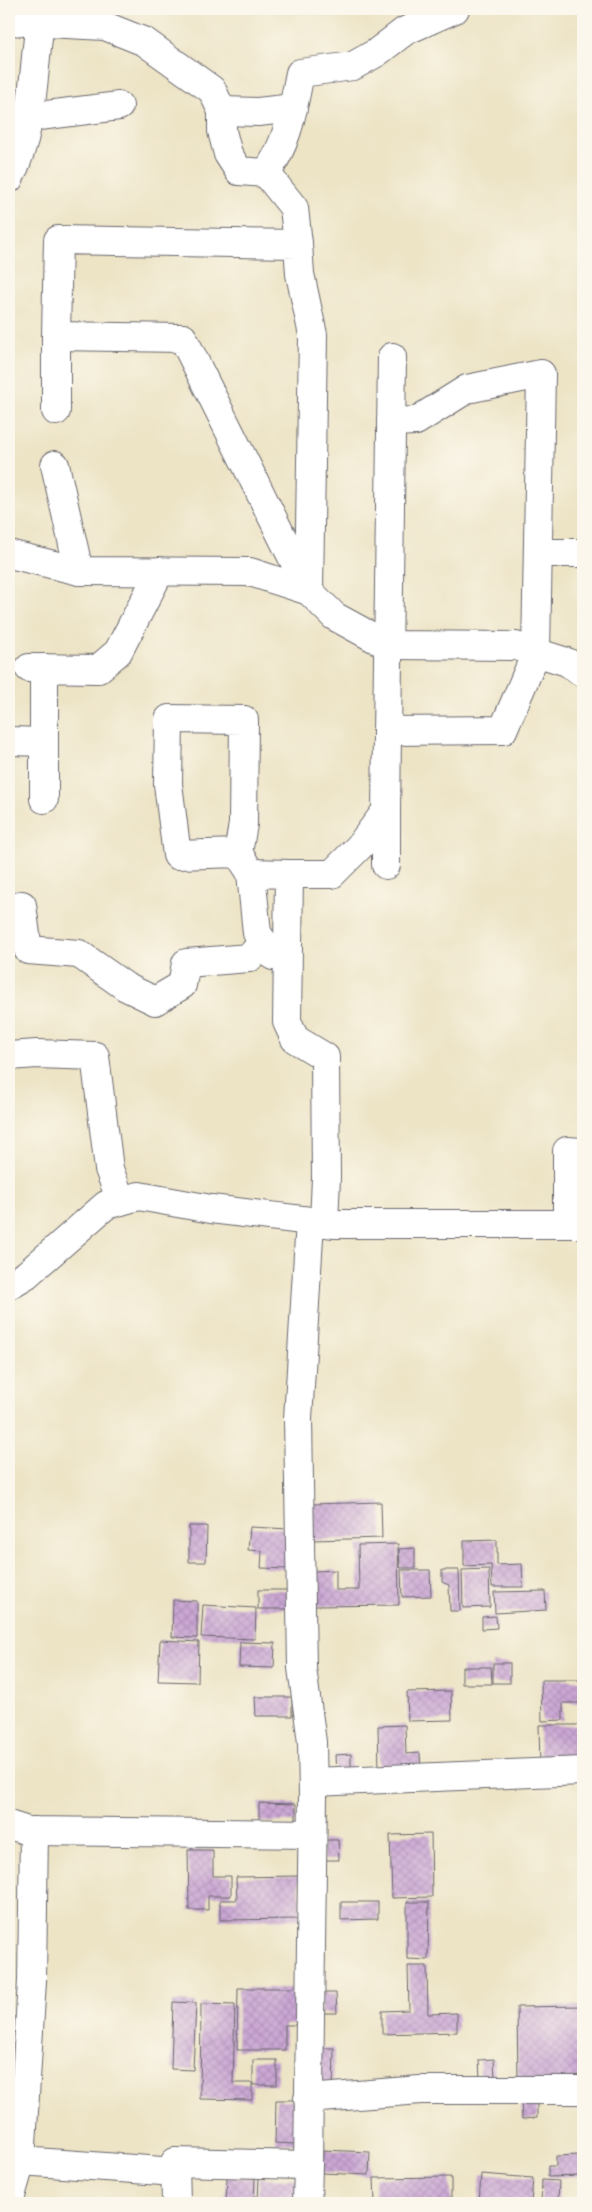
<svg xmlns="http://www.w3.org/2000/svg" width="592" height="2212" font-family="Mali,sans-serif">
<defs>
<pattern id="building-cross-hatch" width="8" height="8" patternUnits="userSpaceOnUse" patternTransform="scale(1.25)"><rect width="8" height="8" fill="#cba7d4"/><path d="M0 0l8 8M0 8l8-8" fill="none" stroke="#ae8fb7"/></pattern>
</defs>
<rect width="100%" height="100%" fill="#fbf7ec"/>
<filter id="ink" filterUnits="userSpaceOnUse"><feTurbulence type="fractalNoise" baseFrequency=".02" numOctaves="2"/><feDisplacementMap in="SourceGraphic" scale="10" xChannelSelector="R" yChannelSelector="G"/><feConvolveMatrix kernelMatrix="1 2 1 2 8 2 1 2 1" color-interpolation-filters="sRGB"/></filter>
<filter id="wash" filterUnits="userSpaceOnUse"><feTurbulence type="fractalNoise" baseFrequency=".0096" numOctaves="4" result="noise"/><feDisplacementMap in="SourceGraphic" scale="20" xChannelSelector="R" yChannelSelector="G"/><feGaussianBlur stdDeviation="1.12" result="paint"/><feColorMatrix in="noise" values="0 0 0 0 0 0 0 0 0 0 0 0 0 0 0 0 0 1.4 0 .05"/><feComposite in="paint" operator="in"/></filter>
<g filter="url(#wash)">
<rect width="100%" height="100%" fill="#ede4c6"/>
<g id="blocks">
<!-- building -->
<g fill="url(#building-cross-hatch)">
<path d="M 381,1502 L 382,1538 L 313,1540 L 312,1504 Z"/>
<path d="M 189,1526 L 207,1526 L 206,1562 L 189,1562 Z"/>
<path d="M 250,1527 L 290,1529 L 288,1569 L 261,1568 L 262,1551 L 248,1550 Z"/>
<path d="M 497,1540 L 497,1565 L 522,1564 L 523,1587 L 492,1587 L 491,1565 L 464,1566 L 464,1541 Z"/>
<path d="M 398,1544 L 399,1605 L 315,1606 L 314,1571 L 336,1570 L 336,1590 L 359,1590 L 358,1545 Z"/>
<path d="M 415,1548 L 415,1568 L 400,1568 L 399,1549 Z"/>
<path d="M 489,1569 L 490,1607 L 463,1608 L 462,1570 Z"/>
<path d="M 401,1570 L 430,1570 L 431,1596 L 402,1597 Z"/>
<path d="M 442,1570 L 459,1570 L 460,1611 L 450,1611 L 449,1585 L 442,1582 Z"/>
<rect x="258" y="1590" width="36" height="19"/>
<path d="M 545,1591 L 546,1610 L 495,1613 L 494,1592 Z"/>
<path d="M 173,1600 L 197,1601 L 197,1638 L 172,1637 Z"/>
<path d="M 203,1605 L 256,1608 L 255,1639 L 201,1637 Z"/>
<path d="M 496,1616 L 497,1628 L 482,1629 L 482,1617 Z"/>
<path d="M 160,1640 L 199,1642 L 198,1682 L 158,1681 Z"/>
<path d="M 240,1642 L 275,1643 L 274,1668 L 239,1667 Z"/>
<rect x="493" y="1663" width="17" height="20"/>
<path d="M 462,1667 L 491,1667 L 492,1684 L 462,1684 Z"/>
<path d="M 541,1680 L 583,1680 L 583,1703 L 563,1703 L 563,1720 L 542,1721 Z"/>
<path d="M 451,1691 L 452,1720 L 408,1721 L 407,1692 Z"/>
<path d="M 255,1697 L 292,1697 L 292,1716 L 256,1716 Z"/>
<path d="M 405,1725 L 406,1754 L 420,1753 L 421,1770 L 379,1772 L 378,1726 Z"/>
<path d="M 539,1725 L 583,1725 L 583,1733 L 580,1733 L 581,1767 L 540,1767 Z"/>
<path d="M 351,1754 L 351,1774 L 336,1775 L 335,1755 Z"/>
<path d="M 259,1803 L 296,1804 L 296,1822 L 259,1822 Z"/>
<path d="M 431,1834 L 432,1897 L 392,1898 L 390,1835 Z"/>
<path d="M 323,1840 L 338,1840 L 339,1860 L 323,1860 Z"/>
<path d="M 188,1850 L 213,1850 L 213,1876 L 231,1876 L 231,1896 L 208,1896 L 208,1910 L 189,1910 Z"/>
<path d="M 299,1876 L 300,1919 L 220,1920 L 220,1900 L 237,1900 L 236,1877 Z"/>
<path d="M 341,1902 L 378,1902 L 378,1919 L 341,1920 Z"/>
<path d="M 407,1902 L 429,1902 L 428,1960 L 407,1959 Z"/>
<path d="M 408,1966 L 427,1966 L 428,2014 L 457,2013 L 457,2032 L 382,2034 L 382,2011 L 409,2010 Z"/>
<path d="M 238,1988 L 301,1988 L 300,2025 L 285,2025 L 285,2050 L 237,2050 Z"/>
<path d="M 321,1993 L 336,1993 L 337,2013 L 321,2013 Z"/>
<path d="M 173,2002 L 196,2003 L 193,2070 L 171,2069 Z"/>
<path d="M 201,2004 L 235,2005 L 233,2083 L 252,2083 L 252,2100 L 200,2099 Z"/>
<path d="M 583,2006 L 583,2080 L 518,2081 L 517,2007 Z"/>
<path d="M 319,2048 L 334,2048 L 333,2093 L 318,2093 Z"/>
<path d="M 494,2059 L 495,2079 L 480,2079 L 479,2060 Z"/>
<rect x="253" y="2060" width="24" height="25"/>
<path d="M 521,2099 L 537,2099 L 537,2118 L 522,2119 Z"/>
<path d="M 276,2100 L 296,2100 L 295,2144 L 275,2143 Z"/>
<path d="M 581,2143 L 583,2143 L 583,2176 L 548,2177 L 548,2166 L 556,2166 L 556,2156 L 581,2155 Z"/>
<path d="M 323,2150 L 370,2152 L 369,2175 L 322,2173 Z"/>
<path d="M 481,2174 L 533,2178 L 531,2203 L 479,2203 Z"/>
<path d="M 227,2177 L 255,2178 L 254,2203 L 226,2203 Z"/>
<path d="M 451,2177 L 451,2203 L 375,2203 L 374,2178 Z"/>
<path d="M 259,2178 L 298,2179 L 297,2203 L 258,2203 Z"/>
<path d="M 542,2180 L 559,2181 L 558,2203 L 541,2203 Z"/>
</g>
</g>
</g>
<g filter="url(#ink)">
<use href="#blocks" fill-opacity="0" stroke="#69666c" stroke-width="1"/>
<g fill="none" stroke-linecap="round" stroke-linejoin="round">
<defs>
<g id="street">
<path d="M 9,21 L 105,26 L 145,42 L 212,90 L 222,111 L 222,131 L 228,154 L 239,171 L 266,173 C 288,144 293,108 300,73 L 353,66 L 376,53 L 405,31 L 455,9"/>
<path d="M 222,111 L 258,112 L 293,108"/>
<path d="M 31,117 L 119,106"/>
<path d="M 266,173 L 294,208 L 298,244"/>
<path d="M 9,179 C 35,128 32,77 40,22"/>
<path d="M 58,240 L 298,244 L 300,274 L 313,335 L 309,591 L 183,338 L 56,336 Z"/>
<path d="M 56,336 L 56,411"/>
<path d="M 55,465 L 79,571"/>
<path d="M 539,553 L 583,553"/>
<path d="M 9,554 L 79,571 L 250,572 L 309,591 L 334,616 L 387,645 L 516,646 L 567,662 L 583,673"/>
<path d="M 29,668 L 98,669 L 118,652 L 160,571"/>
<path d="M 387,731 L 503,730 L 536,653 L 541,374 L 467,389 L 416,421 L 391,422"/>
<path d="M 9,741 L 44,742"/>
<path d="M 44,799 L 44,668"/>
<path d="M 386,811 L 392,357"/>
<path d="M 238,853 L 243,824 L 244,720 L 169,719 L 168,784 L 177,855 L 238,853 L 251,873 L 289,874 L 287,1022 L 295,1039 L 325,1057 L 326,1178 L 324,1223"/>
<path d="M 251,873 L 257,933 L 273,956"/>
<path d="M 289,874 L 332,874 L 359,847 L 386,811 L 386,865"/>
<path d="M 22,905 L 28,950 L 79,954 L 126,987 L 155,1001 L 182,985 L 186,963 L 249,958 L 263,942"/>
<path d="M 9,1056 L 37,1054 L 95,1056 L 109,1169 L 121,1201"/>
<path d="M 567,1224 L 567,1151 L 583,1152"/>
<path d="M 9,1285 L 26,1275 L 106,1205 L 139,1196 L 211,1209 L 335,1224 L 583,1224"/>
<path d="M 313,1782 L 583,1771"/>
<path d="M 9,1825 L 28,1831 L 312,1834"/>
<path d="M 34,1831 L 32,1981 L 21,2161 L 176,2172"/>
<path d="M 308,2099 L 420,2090 L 583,2090"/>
<path d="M 308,2165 L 313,1797 L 312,1742 L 302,1668 L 298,1419 L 310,1221"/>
<path d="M 9,2203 L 21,2161"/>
<path d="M 176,2203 L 175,2162 L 308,2165 L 307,2203"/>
</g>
</defs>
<!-- street casing -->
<use href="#street" stroke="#69666c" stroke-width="30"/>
<!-- street -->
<use href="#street" stroke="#fff" stroke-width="28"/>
</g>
</g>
<!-- margin -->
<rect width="592" height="2212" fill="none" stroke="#fbf7ec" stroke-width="30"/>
</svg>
